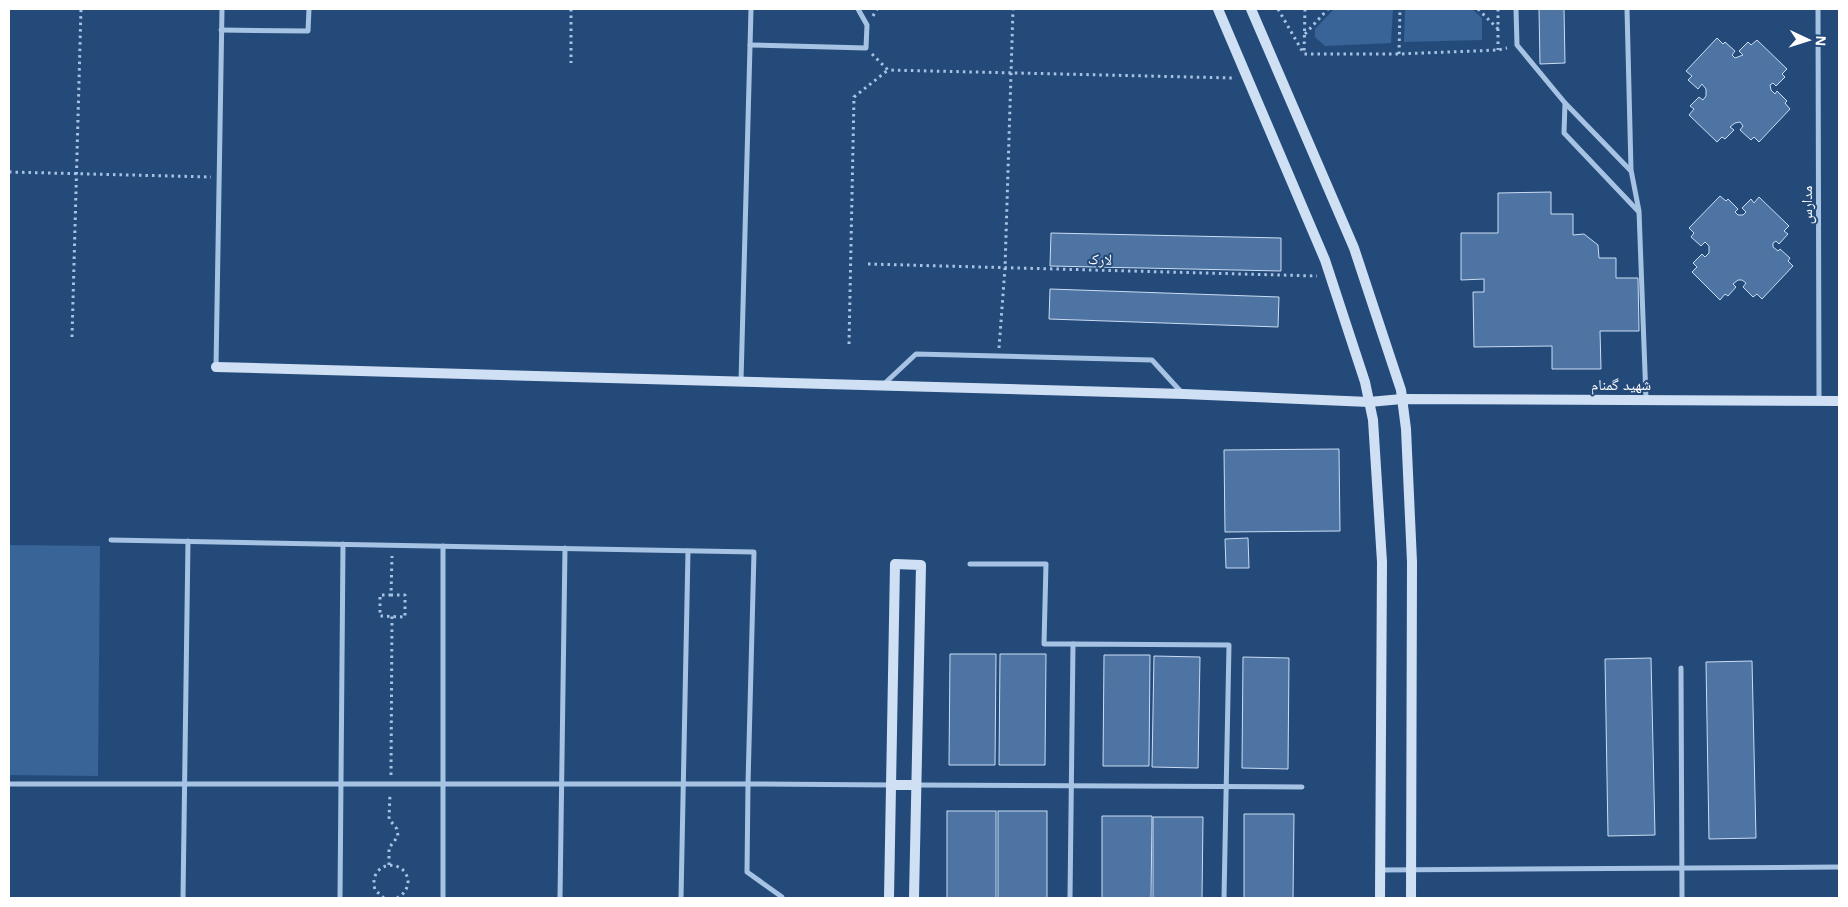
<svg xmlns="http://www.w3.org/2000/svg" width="1848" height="907" font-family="Helvetica,'Noto Naskh Arabic',sans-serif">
<rect width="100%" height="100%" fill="#244a7a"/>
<!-- green -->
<g fill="#386497">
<path d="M 1334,9 L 1393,9 L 1391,43 L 1325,46 L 1315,37 L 1315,29 Z"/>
<path d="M 1405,9 L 1472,9 L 1482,18 L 1482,40 L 1404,42 Z"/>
<path d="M 9,545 L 100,546 L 98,776 L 9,775 Z"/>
</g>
<!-- building -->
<g fill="#4d74a3" stroke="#caddf3">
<path d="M 1539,9 L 1564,9 L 1565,63 L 1540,64 Z"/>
<path d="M 1717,38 L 1723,44 L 1725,42 L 1735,51 L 1732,55 L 1735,58 L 1743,55 L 1739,51 L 1748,42 L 1751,45 L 1757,40 L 1787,69 L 1782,74 L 1785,77 L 1776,86 L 1773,83 L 1770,85 L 1771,90 L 1775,94 L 1777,91 L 1787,101 L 1785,103 L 1790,109 L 1759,142 L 1754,137 L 1751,140 L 1740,130 L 1743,126 L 1740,122 L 1735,123 L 1730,127 L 1734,130 L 1725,139 L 1722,137 L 1717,142 L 1689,115 L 1694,109 L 1690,106 L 1699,97 L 1703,100 L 1706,96 L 1706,89 L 1702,84 L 1698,89 L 1688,80 L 1692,76 L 1686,71 Z"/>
<path d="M 1551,192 L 1551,214 L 1573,214 L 1573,235 L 1584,234 L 1598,245 L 1599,258 L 1616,258 L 1616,278 L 1638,278 L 1639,331 L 1600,331 L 1601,369 L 1552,369 L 1552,346 L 1474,347 L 1473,292 L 1484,292 L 1484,279 L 1461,280 L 1461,233 L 1498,233 L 1498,193 Z"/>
<path d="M 1720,196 L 1726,201 L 1728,199 L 1738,209 L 1735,212 L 1738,215 L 1743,215 L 1746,212 L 1742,208 L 1751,199 L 1754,203 L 1759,197 L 1789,226 L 1784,231 L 1788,234 L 1779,244 L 1776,241 L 1773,243 L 1773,247 L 1778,251 L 1780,249 L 1790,258 L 1788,261 L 1793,266 L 1762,299 L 1757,294 L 1753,297 L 1743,287 L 1746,283 L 1742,280 L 1738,280 L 1733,284 L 1736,287 L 1728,296 L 1725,294 L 1720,300 L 1692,272 L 1697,267 L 1693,263 L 1702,254 L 1705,257 L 1709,253 L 1709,246 L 1705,242 L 1701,246 L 1691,237 L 1694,233 L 1689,228 Z"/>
<path d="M 1051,233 L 1281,238 L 1281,271 L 1050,266 Z"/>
<path d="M 1050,289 L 1279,297 L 1278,327 L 1049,319 Z"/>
<path d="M 1339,449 L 1340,531 L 1225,532 L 1224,450 Z"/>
<path d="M 1248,538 L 1249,568 L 1226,568 L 1225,539 Z"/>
<path d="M 950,654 L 996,654 L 995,765 L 949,765 Z"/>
<path d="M 1000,654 L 1046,654 L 1045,765 L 999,765 Z"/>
<path d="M 1104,655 L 1150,655 L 1149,766 L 1103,766 Z"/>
<path d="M 1154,656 L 1200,657 L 1198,768 L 1152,767 Z"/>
<path d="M 1243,657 L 1289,658 L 1288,769 L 1242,768 Z"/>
<path d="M 1651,658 L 1655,835 L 1608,836 L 1605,659 Z"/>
<path d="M 1752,661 L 1756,838 L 1709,839 L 1706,662 Z"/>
<rect x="947" y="811" width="49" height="87"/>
<rect x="998" y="811" width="49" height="87"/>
<path d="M 1244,814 L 1294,814 L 1293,898 L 1244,898 Z"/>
<path d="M 1102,816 L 1152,816 L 1151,898 L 1102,898 Z"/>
<path d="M 1153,817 L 1203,817 L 1202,898 L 1153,898 Z"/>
</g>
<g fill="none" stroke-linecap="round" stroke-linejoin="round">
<!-- path -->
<g stroke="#a7c3e4" stroke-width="3" stroke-dasharray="2.5 4" stroke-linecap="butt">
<path d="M 571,9 L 571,63"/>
<path d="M 1278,9 L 1304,54"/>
<path d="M 1305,9 L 1304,54 L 1399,54 L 1498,50 L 1507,48"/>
<path d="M 1478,9 L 1498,29"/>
<path d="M 1498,9 L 1498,50"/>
<path d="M 873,16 L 877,9"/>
<path d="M 1305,34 L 1328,9"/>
<path d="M 872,54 L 888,70 L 1234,78"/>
<path d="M 1399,54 L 1400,9"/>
<path d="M 9,172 L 211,177"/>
<path d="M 868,264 L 1317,276"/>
<path d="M 72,337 L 81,9"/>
<path d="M 849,344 L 854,97 L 888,70"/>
<path d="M 999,348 L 1005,268 L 1013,9"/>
<path d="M 391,595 L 380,595 L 380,616 L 405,617 L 405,595 L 391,595 L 392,556"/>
<path d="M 391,775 L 392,616"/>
<path d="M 389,865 L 389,848 L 398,836 L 397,829 L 389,819 L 390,794"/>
<path d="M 384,898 L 375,890 C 367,860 408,857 408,883 C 407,890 403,895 397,898"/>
</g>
<!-- street -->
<g stroke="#a7c3e4" stroke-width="5">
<path d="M 1516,9 L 1517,45 L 1565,103 L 1564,133 L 1638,211"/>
<path d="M 1627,9 L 1631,170 L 1639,211 L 1646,399"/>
<path d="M 1818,9 L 1819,401"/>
<path d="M 221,30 L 308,31 L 309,9"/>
<path d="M 750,45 L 866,48 L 867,25 L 858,9"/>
<path d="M 1565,103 L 1630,170"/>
<path d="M 216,367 L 222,9"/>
<path d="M 741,381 L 751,9"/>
<path d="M 884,384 L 916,354 L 1152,360 L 1183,394"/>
<path d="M 111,540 L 754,552 L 748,784 L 891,785"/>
<path d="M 443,546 L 443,898"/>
<path d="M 970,564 L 1046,564 L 1044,644 L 1073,644"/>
<path d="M 1681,668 L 1682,898"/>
<path d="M 9,784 L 748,784 L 747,872 L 782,897 L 782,898"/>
<path d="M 917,785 L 1302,787"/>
<path d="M 1380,870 L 1839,867"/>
<path d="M 183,898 L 188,541"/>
<path d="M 340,898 L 343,544"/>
<path d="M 560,898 L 565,548"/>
<path d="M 681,898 L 688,551"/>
<path d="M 1070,898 L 1073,644 L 1229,645 L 1224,898"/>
</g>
<!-- secondary -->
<g stroke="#d0e0f4" stroke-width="10">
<path d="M 1218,9 L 1325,260 L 1365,382 L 1373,420 L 1382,562 L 1380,898"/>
<path d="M 1251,9 L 1354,248 L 1401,390 L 1406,429 L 1412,562 L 1411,898"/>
<path d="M 216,367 L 1184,394 L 1369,402 L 1402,399 L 1839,401"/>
<path d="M 891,785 L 916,785"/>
<path d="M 889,898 L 895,564 L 921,565 L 914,898"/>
</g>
</g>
<g text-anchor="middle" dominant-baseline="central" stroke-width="4" stroke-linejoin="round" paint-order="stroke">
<!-- street labels -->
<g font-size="15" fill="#fff" stroke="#244a7a">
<text transform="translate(1806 205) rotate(-90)">مدارس</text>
<text transform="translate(1100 259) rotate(2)">لارک</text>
<text x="1621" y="384">شهید گمنام</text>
</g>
</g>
<!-- border -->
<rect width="1848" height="907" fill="none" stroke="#ffffff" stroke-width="20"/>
<!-- north arrow -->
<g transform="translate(1808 40) rotate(94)" stroke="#244a7a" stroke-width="4" paint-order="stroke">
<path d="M0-4L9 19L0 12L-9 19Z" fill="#ffffff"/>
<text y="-8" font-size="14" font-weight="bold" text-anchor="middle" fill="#ffffff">N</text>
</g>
</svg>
